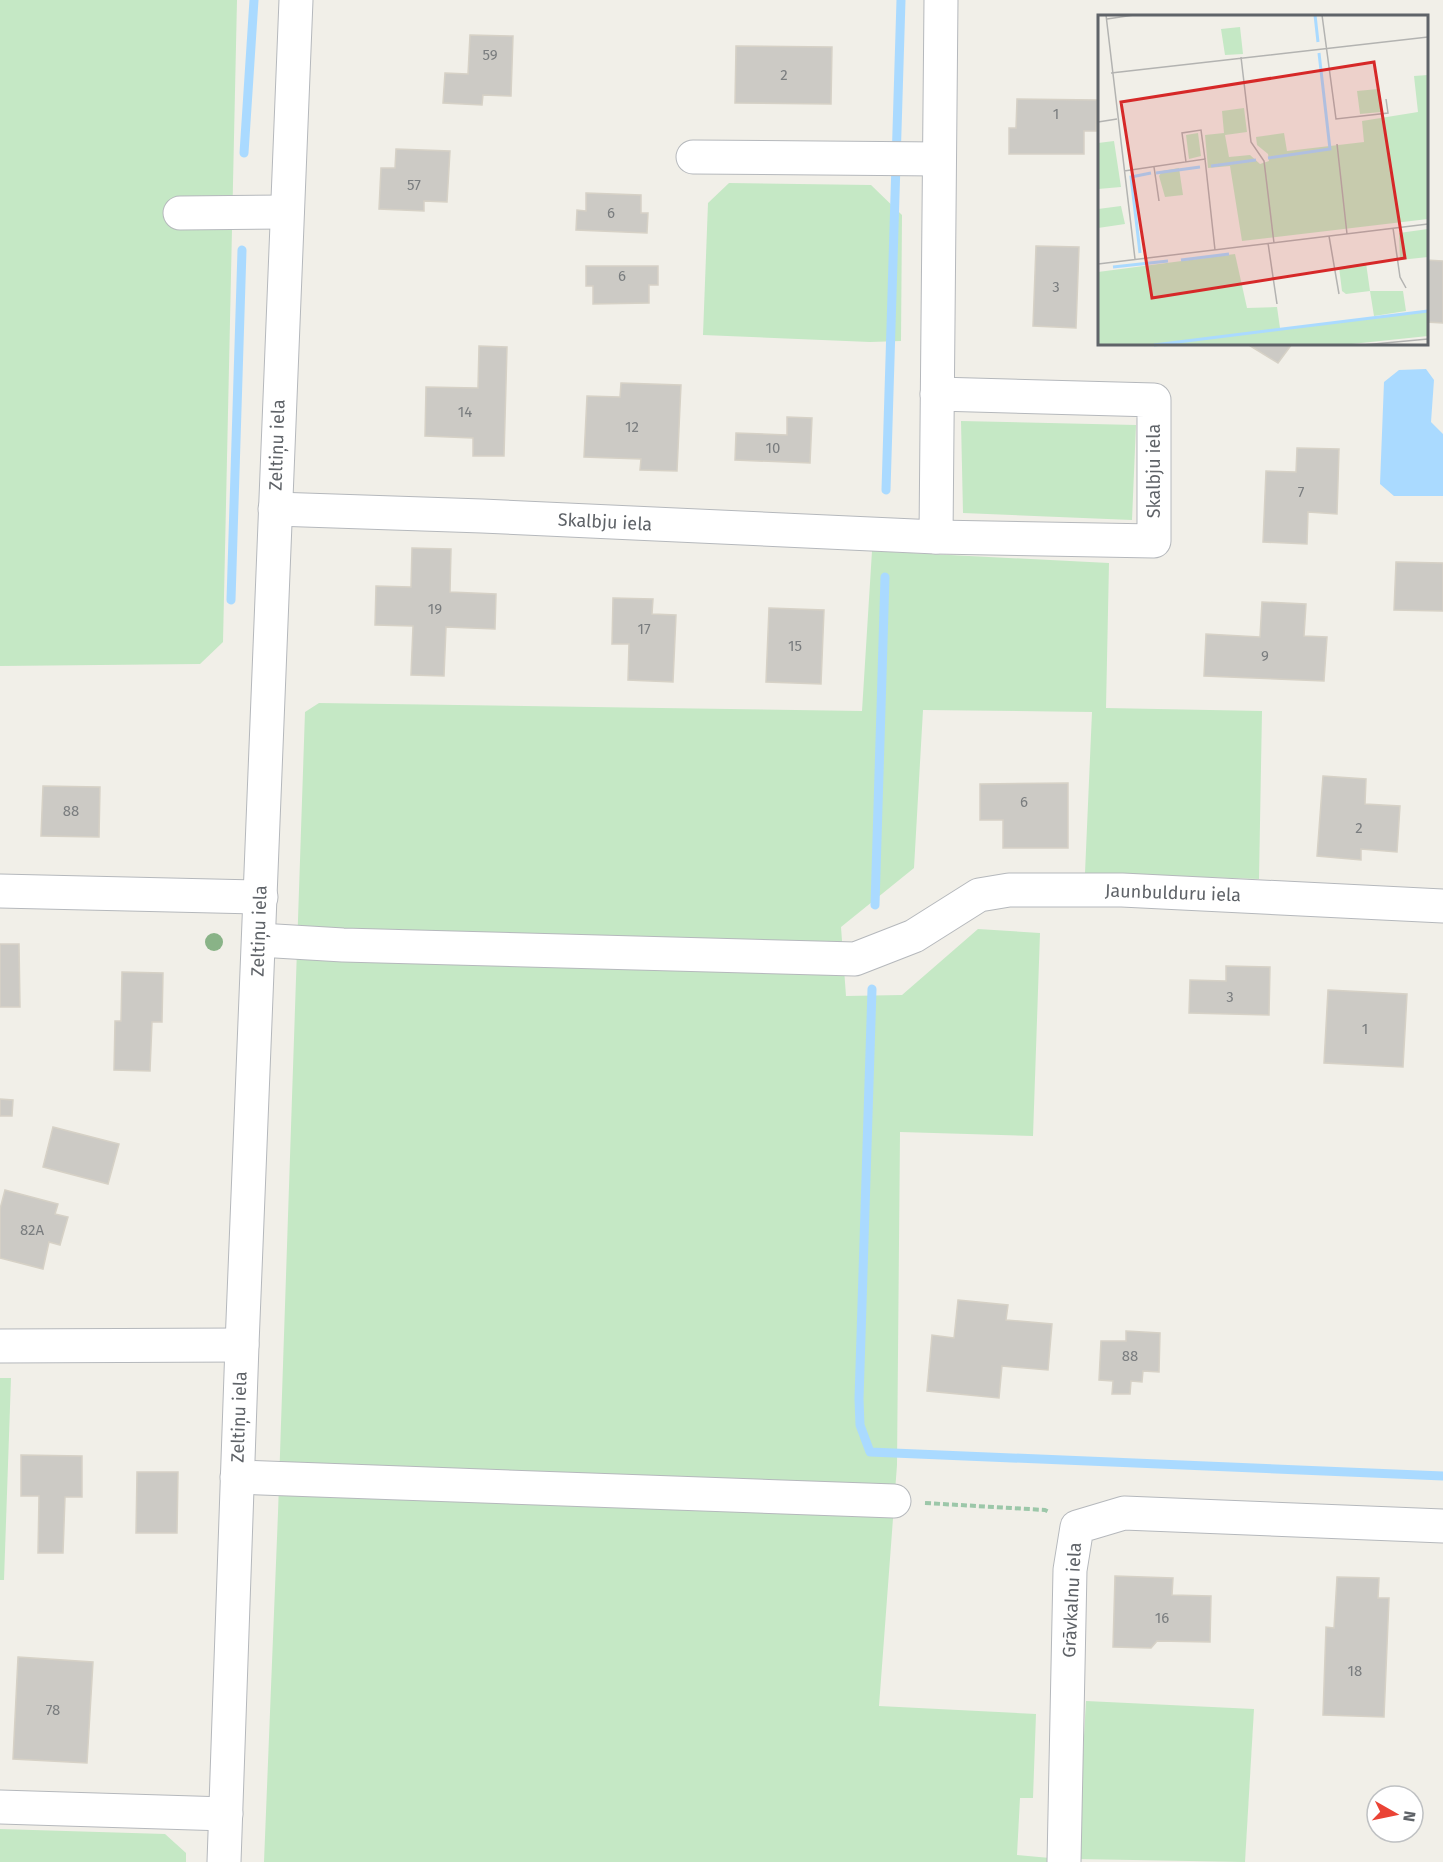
<svg xmlns="http://www.w3.org/2000/svg" width="1443" height="1862" font-family="'Fira Sans',sans-serif">
<rect width="100%" height="100%" fill="#f1efe8"/>
<!-- green -->
<g fill="#c5e8c5">
<path d="M 0,0 L 237,0 L 223,642 L 200,664 L 0,666 Z"/>
<path d="M 729,183 L 871,185 L 902,215 L 901,341 L 870,342 L 703,335 L 708,203 Z"/>
<path d="M 961,421 L 1136,425 L 1132,520 L 963,513 Z"/>
<path d="M 872,551 L 1109,563 L 1106,708 L 1262,711 L 1259,879 L 1085,873 L 1092,712 L 923,710 L 914,868 L 841,927 L 846,996 L 902,995 L 978,929 L 1040,933 L 1033,1136 L 900,1132 L 897,1465 L 879,1706 L 1036,1714 L 1033,1798 L 1020,1798 L 1017,1855 L 1050,1858 L 1050,1862 L 264,1862 L 278,1513 L 305,712 L 319,703 L 862,711 Z"/>
<path d="M 0,1378 L 11,1378 L 4,1580 L 0,1580 Z"/>
<path d="M 1086,1701 L 1254,1709 L 1245,1862 L 1077,1859 Z"/>
<path d="M 0,1829 L 165,1834 L 186,1853 L 186,1862 L 0,1862 Z"/>
</g>
<!-- water -->
<path fill="#aadaff" d="M 1426,369 L 1434,380 L 1431,422 L 1443,434 L 1443,496 L 1394,496 L 1380,484 L 1384,382 L 1399,370 Z"/>
<g fill="none" stroke-linecap="round" stroke-linejoin="round">
<!-- stream -->
<g stroke="#aadaff" stroke-width="9">
<path d="M 244,153 L 254,0"/>
<path d="M 886,490 L 901,0"/>
<path d="M 231,600 L 242,250"/>
<path d="M 875,905 L 885,577"/>
<path d="M 872,989 L 859,1399 L 860,1425 L 870,1452 L 1443,1476"/>
</g>
</g>
<!-- building -->
<g fill="#cccac5" stroke="#d6d1c6" stroke-width="1.5">
<path d="M 470,35 L 513,36 L 511,96 L 483,95 L 482,105 L 443,103 L 445,73 L 468,74 Z"/>
<path d="M 736,46 L 832,47 L 831,104 L 735,103 Z"/>
<path d="M 1017,99 L 1097,100 L 1096,131 L 1084,131 L 1084,154 L 1009,154 L 1009,128 L 1016,128 Z"/>
<path d="M 396,149 L 450,151 L 447,202 L 424,201 L 424,211 L 379,209 L 381,168 L 395,168 Z"/>
<path d="M 586,193 L 641,195 L 641,213 L 648,213 L 647,233 L 576,230 L 577,210 L 586,211 Z"/>
<path d="M 1036,246 L 1079,247 L 1076,328 L 1033,326 Z"/>
<path d="M 1426,260 L 1443,261 L 1443,323 L 1426,322 Z"/>
<path d="M 586,266 L 658,266 L 658,285 L 649,285 L 649,303 L 593,304 L 593,286 L 586,286 Z"/>
<path d="M 1247,344 L 1292,344 L 1278,363 Z"/>
<path d="M 479,346 L 507,347 L 504,456 L 473,456 L 473,438 L 425,436 L 426,387 L 478,388 Z"/>
<path d="M 621,383 L 681,385 L 677,471 L 640,470 L 641,459 L 584,457 L 587,396 L 620,397 Z"/>
<path d="M 787,417 L 812,418 L 810,463 L 735,460 L 736,433 L 787,435 Z"/>
<path d="M 1297,448 L 1339,449 L 1337,514 L 1308,512 L 1307,544 L 1263,542 L 1266,471 L 1296,472 Z"/>
<path d="M 412,548 L 451,549 L 450,592 L 496,594 L 495,629 L 446,627 L 444,676 L 411,675 L 413,626 L 375,625 L 376,586 L 411,587 Z"/>
<path d="M 1396,562 L 1443,563 L 1443,611 L 1394,610 Z"/>
<path d="M 613,598 L 653,599 L 652,614 L 676,615 L 673,682 L 628,680 L 629,644 L 612,644 Z"/>
<path d="M 1262,602 L 1306,604 L 1304,636 L 1327,637 L 1324,681 L 1204,676 L 1206,634 L 1260,637 Z"/>
<path d="M 769,608 L 824,610 L 821,684 L 766,682 Z"/>
<path d="M 1323,776 L 1366,779 L 1365,804 L 1400,806 L 1397,852 L 1361,849 L 1361,860 L 1317,856 Z"/>
<path d="M 1068,783 L 1068,848 L 1003,848 L 1003,820 L 980,820 L 980,784 Z"/>
<path d="M 43,786 L 100,787 L 99,837 L 41,836 Z"/>
<path d="M 0,944 L 19,944 L 20,1007 L 0,1007 Z"/>
<path d="M 1226,966 L 1270,967 L 1269,1015 L 1189,1013 L 1190,980 L 1226,981 Z"/>
<path d="M 122,972 L 163,973 L 162,1022 L 152,1022 L 150,1071 L 114,1070 L 115,1021 L 121,1021 Z"/>
<path d="M 1328,990 L 1407,994 L 1403,1067 L 1324,1063 Z"/>
<path d="M 0,1099 L 13,1100 L 12,1116 L 0,1116 Z"/>
<path d="M 53,1127 L 119,1144 L 108,1184 L 43,1167 Z"/>
<path d="M 5,1190 L 58,1204 L 55,1214 L 68,1217 L 60,1245 L 49,1242 L 43,1269 L 0,1258 L 0,1209 Z"/>
<path d="M 958,1300 L 1008,1305 L 1006,1320 L 1052,1324 L 1048,1370 L 1002,1366 L 999,1398 L 927,1391 L 932,1335 L 954,1338 Z"/>
<path d="M 1126,1331 L 1160,1333 L 1159,1372 L 1143,1371 L 1142,1382 L 1131,1381 L 1130,1394 L 1112,1394 L 1113,1381 L 1099,1380 L 1101,1341 L 1126,1341 Z"/>
<path d="M 21,1455 L 82,1456 L 82,1497 L 65,1497 L 63,1553 L 38,1553 L 39,1496 L 21,1496 Z"/>
<path d="M 137,1472 L 178,1472 L 177,1533 L 136,1533 Z"/>
<path d="M 1115,1576 L 1173,1578 L 1172,1595 L 1211,1596 L 1210,1642 L 1157,1641 L 1151,1648 L 1113,1647 Z"/>
<path d="M 1337,1577 L 1379,1578 L 1378,1598 L 1389,1598 L 1384,1717 L 1323,1715 L 1326,1627 L 1334,1628 Z"/>
<path d="M 18,1657 L 93,1662 L 87,1763 L 13,1759 Z"/>
</g>
<g fill="none" stroke-linecap="round" stroke-linejoin="round">
<defs>
<g id="minor">
<path d="M 693,157 L 939,159"/>
<path d="M 180,213 L 287,212"/>
<path d="M 275,509 L 482,516 L 936,537 L 941,0"/>
<path d="M 936,537 L 1154,541 L 1154,400 L 937,394"/>
<path d="M 0,891 L 261,897"/>
<path d="M 259,940 L 343,945 L 855,959 L 914,936 L 979,895 L 1009,890 L 1122,890 L 1443,906"/>
<path d="M 0,1346 L 242,1345"/>
<path d="M 237,1477 L 894,1501"/>
<path d="M 0,1807 L 226,1814"/>
<path d="M 224,1862 L 242,1345 L 296,0"/>
<path d="M 1064,1862 L 1070,1570 L 1077,1527 L 1124,1513 L 1443,1526"/>
</g>
</defs>
<!-- minor casing -->
<use href="#minor" stroke="#b5b8bc" stroke-width="35"/>
<!-- path -->
<path stroke="#9cc7a9" stroke-width="4" stroke-dasharray="6 3" stroke-linecap="butt" d="M 925,1503 L 1045,1510 L 1049,1512"/>
<!-- minor -->
<use href="#minor" stroke="#fff" stroke-width="33"/>
</g>
<!-- trees -->
<circle fill="#89b387" cx="214" cy="942" r="9"/>
<g text-anchor="middle" dominant-baseline="central" stroke-width="6" stroke-linejoin="round" paint-order="stroke">
<!-- number labels -->
<g font-size="15" fill="#7a7d7f">
<text x="490" y="55">59</text>
<text x="784" y="75">2</text>
<text x="1056" y="114">1</text>
<text x="414" y="185">57</text>
<text x="611" y="213">6</text>
<text x="622" y="276">6</text>
<text x="1056" y="287">3</text>
<text x="465" y="412">14</text>
<text x="632" y="427">12</text>
<text x="773" y="448">10</text>
<text x="1301" y="492">7</text>
<text x="435" y="609">19</text>
<text x="644" y="629">17</text>
<text x="795" y="646">15</text>
<text x="1265" y="656">9</text>
<text x="1024" y="802">6</text>
<text x="71" y="811">88</text>
<text x="1359" y="828">2</text>
<text x="1230" y="997">3</text>
<text x="1365" y="1029">1</text>
<text x="32" y="1230">82A</text>
<text x="1130" y="1356">88</text>
<text x="1162" y="1618">16</text>
<text x="1355" y="1671">18</text>
<text x="53" y="1710">78</text>
</g>
<!-- street labels -->
<g font-size="18" fill="#5f6368" stroke="#fff">
<text transform="translate(277 445) rotate(-88)">Zeltiņu iela</text>
<text transform="translate(1154 471) rotate(-90)">Skalbju iela</text>
<text transform="translate(605 522) rotate(3)">Skalbju iela</text>
<text transform="translate(1173 893) rotate(2)">Jaunbulduru iela</text>
<text transform="translate(259 931) rotate(-88)">Zeltiņu iela</text>
<text transform="translate(239 1417) rotate(-88)">Zeltiņu iela</text>
<text transform="translate(1072 1600) rotate(-87)">Grāvkalnu iela</text>
</g>
</g>
<!-- overview -->
<g transform="translate(1098 15)">
<rect width="330" height="330" fill="#f1efe8"/>
<path d="M 142,12 L 145,39 L 127,40 L 123,14 ZM 330,60 L 330,204 L 144,226 L 132,151 L 110,153 L 107,120 L 126,118 L 124,96 L 146,93 L 149,117 L 127,120 L 131,142 L 152,140 L 162,149 L 171,146 L 170,139 L 159,130 L 158,122 L 186,118 L 189,136 L 266,127 L 264,106 L 320,97 L 316,61 ZM 280,74 L 283,97 L 262,99 L 259,76 ZM 100,118 L 103,141 L 91,144 L 88,120 ZM 16,126 L 23,172 L 0,174 L 0,128 ZM 81,153 L 85,180 L 67,182 L 61,161 L 64,156 ZM 23,191 L 27,209 L 0,213 L 0,194 ZM 330,214 L 330,242 L 302,245 L 301,218 ZM 137,239 L 149,293 L 179,292 L 182,313 L 167,317 L 330,295 L 330,321 L 244,330 L 0,330 L 0,257 ZM 268,248 L 272,276 L 305,276 L 308,296 L 276,301 L 272,276 L 248,279 L 244,276 L 241,252 Z" fill="#c5e8c5"/>
<path fill="none" stroke="#aadaff" stroke-width="3" d="M 217,0 L 220,27M 170,143 L 232,134 L 221,38M 113,151 L 158,145M 58,158 L 102,152M 42,238 L 33,162 L 53,158M 83,245 L 131,239M 15,252 L 70,246M 56,330 L 330,296"/>
<path fill="none" stroke="#b3b3b1" stroke-width="1.5" d="M 8,0 L 37,244M 224,0 L 238,104 L 290,98 L 288,84M 9,4 L 36,0M 143,42 L 153,127 L 166,146 L 176,228M 13,58 L 330,22M 0,107 L 19,104M 239,129 L 249,219M 88,147 L 84,118 L 103,115 L 107,144M 56,152 L 61,186M 26,156 L 107,144 L 117,235M 295,213 L 302,262 L 308,273M 231,221 L 241,279M 170,228 L 179,289M 0,249 L 330,209M 265,330 L 330,324"/>
<path fill="#d62828" fill-opacity="0.15" stroke="#d62828" stroke-width="3" d="M 276,47 L 307,243 L 54,283 L 23,87 Z"/>
<rect width="330" height="330" fill="none" stroke="#5f6368" stroke-width="3"/>
</g>
<!-- north arrow -->
<g transform="translate(1395 1814) rotate(99)"><circle r="28" fill="#ffffff" stroke="#bfc1c3" stroke-width="1.5"/>
<path d="M0-4.5L10 22L0 15L-10 22Z" fill="#ea4335"/>
<text y="-9" font-size="16" font-weight="bold" text-anchor="middle" fill="#5f6368">N</text>
</g>
</svg>
